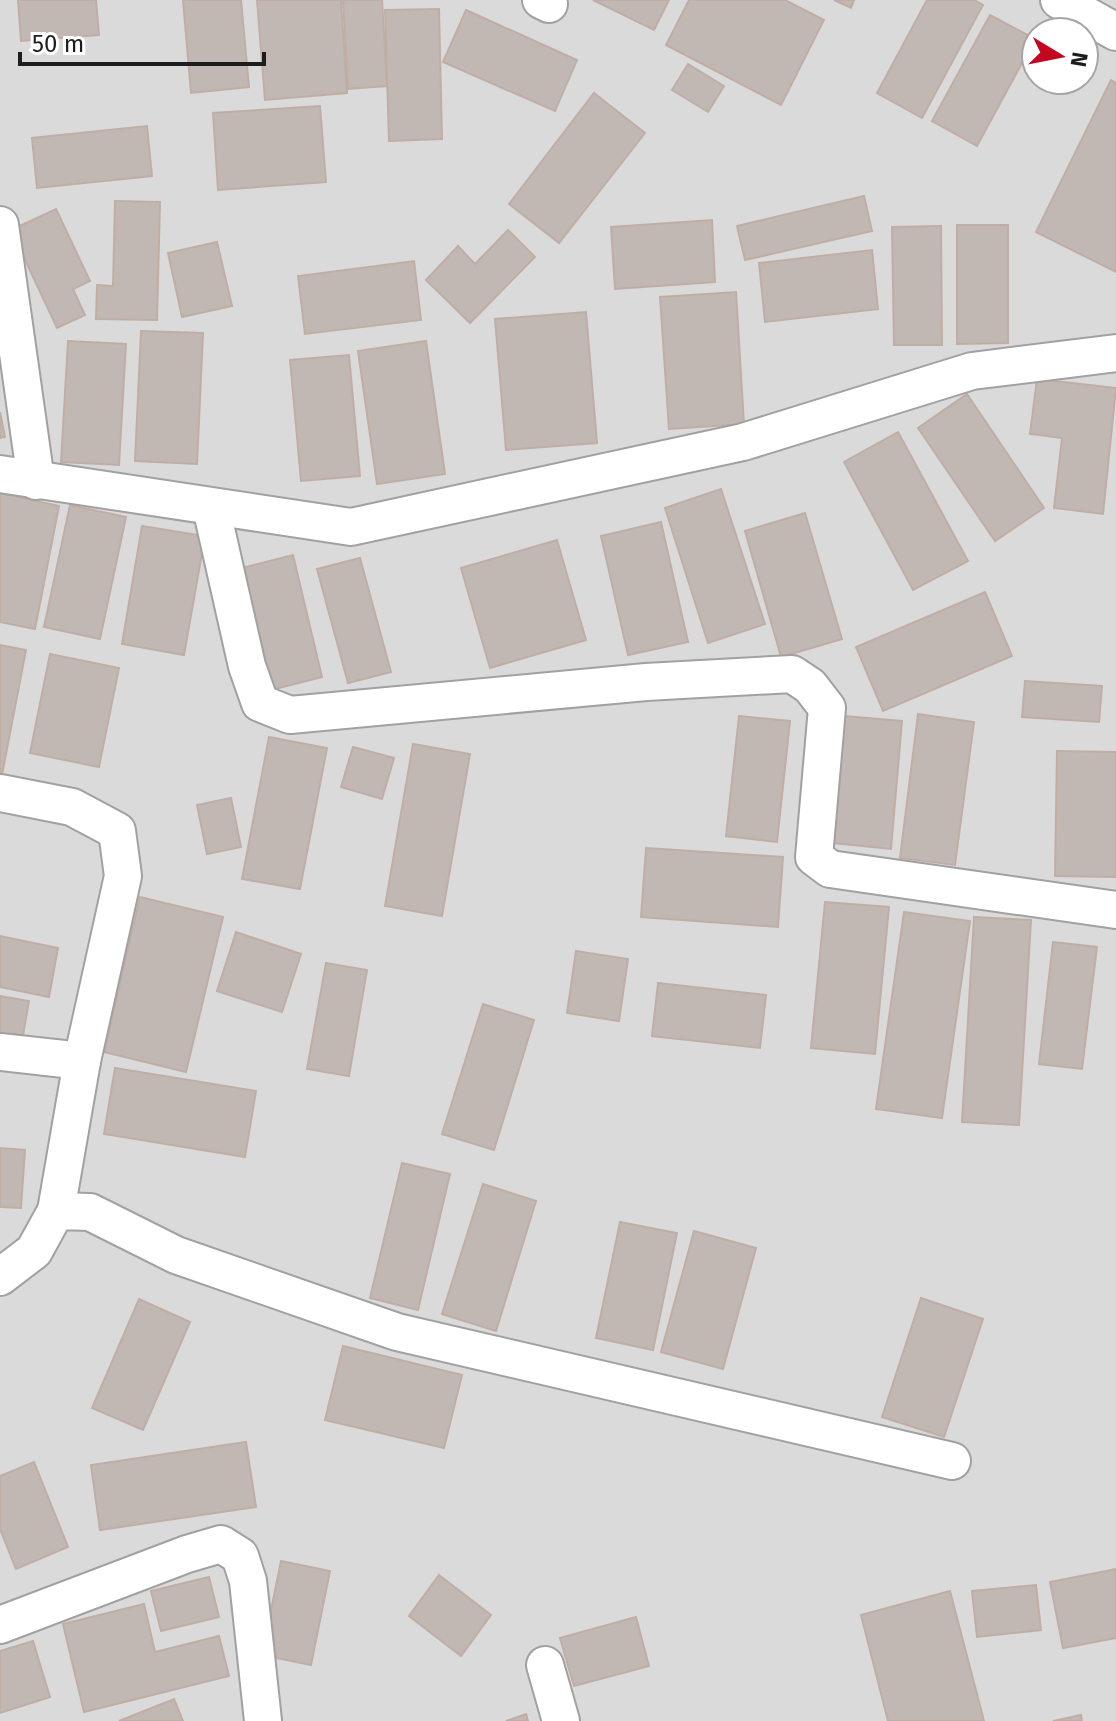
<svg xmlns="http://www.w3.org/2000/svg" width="1116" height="1721" font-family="'Fira Sans',sans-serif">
<rect width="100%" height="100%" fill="#eee9e3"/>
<!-- residential -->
<path fill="#dbdada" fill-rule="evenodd" d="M 0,0 L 1116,0 L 1116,1721 L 0,1721 ZM 1036,32 L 1084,32 L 1084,80 L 1036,80 Z"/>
<!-- building -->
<g fill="#c2b8b3" stroke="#bfaea6" stroke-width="2">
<path d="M 18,0 L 96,0 L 99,35 L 21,41 Z"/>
<path d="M 183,0 L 241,0 L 249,87 L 191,93 Z"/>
<path d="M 257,0 L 341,0 L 347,93 L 265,100 Z"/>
<path d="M 343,0 L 382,0 L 387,86 L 348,89 Z"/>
<path d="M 593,0 L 669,0 L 654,30 Z"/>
<path d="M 689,0 L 785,0 L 824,20 L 781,105 L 666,45 Z"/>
<path d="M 834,0 L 854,0 L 851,8 Z"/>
<path d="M 927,0 L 974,0 L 983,5 L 922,118 L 877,93 Z"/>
<path d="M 439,9 L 442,139 L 389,141 L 385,10 Z"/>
<path d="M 466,10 L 577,60 L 555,111 L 443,62 Z"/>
<path d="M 990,15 L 1035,39 L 977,146 L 932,121 Z"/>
<path d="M 688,64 L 724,86 L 708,112 L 672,90 Z"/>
<path d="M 1111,80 L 1116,83 L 1116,272 L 1036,232 Z"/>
<path d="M 594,93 L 645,133 L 559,243 L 509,204 Z"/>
<path d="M 320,106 L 326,182 L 218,190 L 213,113 Z"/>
<path d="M 147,126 L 152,176 L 37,188 L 32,138 Z"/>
<path d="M 864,196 L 872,231 L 745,260 L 737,226 Z"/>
<path d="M 115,201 L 160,202 L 157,320 L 96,319 L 97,285 L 113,286 Z"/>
<path d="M 56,209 L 90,281 L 73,289 L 85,315 L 57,328 L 11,230 Z"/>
<path d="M 712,220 L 715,282 L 615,289 L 611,227 Z"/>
<path d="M 957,225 L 1008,225 L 1008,343 L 957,344 Z"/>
<path d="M 941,226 L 942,345 L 894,345 L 892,227 Z"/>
<path d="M 508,230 L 535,257 L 470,323 L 426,280 L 458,246 L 475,264 Z"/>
<path d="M 217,242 L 232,306 L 182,317 L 168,253 Z"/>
<path d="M 872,250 L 878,309 L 765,322 L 759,263 Z"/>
<path d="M 414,261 L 421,320 L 305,334 L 298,276 Z"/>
<path d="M 736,292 L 744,424 L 669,429 L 660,297 Z"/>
<path d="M 586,312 L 597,443 L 506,450 L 495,319 Z"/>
<path d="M 141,331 L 203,333 L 197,464 L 135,461 Z"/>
<path d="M 68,341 L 126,344 L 119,465 L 61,462 Z"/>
<path d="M 426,341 L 445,474 L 377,484 L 358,351 Z"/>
<path d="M 349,355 L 360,476 L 301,481 L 290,360 Z"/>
<path d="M 1037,379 L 1116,388 L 1103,514 L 1054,508 L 1062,438 L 1030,434 Z"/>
<path d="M 967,394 L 1044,508 L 995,541 L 918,428 Z"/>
<path d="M 0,412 L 5,437 L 0,438 Z"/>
<path d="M 898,432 L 968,561 L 913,590 L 844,462 Z"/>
<path d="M 721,489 L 765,624 L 708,643 L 665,508 Z"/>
<path d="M 0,493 L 59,506 L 35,629 L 0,622 Z"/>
<path d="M 70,505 L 126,517 L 100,639 L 44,627 Z"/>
<path d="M 805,513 L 842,639 L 781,657 L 745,531 Z"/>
<path d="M 661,522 L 688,642 L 628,655 L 601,536 Z"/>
<path d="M 142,526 L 205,536 L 184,655 L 122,644 Z"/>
<path d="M 557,540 L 586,640 L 490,668 L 461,568 Z"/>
<path d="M 293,555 L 322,677 L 271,690 L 242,568 Z"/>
<path d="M 360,558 L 391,672 L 348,683 L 317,569 Z"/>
<path d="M 985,592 L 1012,656 L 883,711 L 856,647 Z"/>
<path d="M 0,645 L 26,650 L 0,785 Z"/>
<path d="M 50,654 L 119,668 L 99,767 L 30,753 Z"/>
<path d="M 1025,681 L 1102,686 L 1099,722 L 1022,717 Z"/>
<path d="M 918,714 L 974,722 L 955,865 L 900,858 Z"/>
<path d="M 739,716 L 790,721 L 777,842 L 726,836 Z"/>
<path d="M 844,716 L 902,721 L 891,849 L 833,843 Z"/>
<path d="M 269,737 L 327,748 L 300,889 L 242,879 Z"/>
<path d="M 413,744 L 470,754 L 442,916 L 385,906 Z"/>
<path d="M 353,747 L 394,758 L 382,799 L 341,787 Z"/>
<path d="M 1057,751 L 1116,752 L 1116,877 L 1055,876 Z"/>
<path d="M 231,798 L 241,847 L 207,854 L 197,805 Z"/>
<path d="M 646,848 L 783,857 L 778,927 L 641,917 Z"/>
<path d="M 140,897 L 223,917 L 186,1072 L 104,1052 Z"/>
<path d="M 825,902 L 889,907 L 875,1054 L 811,1048 Z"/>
<path d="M 904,912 L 970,921 L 942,1118 L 876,1109 Z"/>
<path d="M 974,917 L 1031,920 L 1019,1125 L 962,1122 Z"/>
<path d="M 236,932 L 301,954 L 282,1012 L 217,991 Z"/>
<path d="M 0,936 L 58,948 L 49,997 L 0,987 Z"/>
<path d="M 1053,942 L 1097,947 L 1082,1069 L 1039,1064 Z"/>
<path d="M 576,951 L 628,959 L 619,1021 L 567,1013 Z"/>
<path d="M 326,963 L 367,970 L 349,1076 L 307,1069 Z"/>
<path d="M 658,983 L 766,995 L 760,1048 L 652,1036 Z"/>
<path d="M 0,996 L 29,1001 L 22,1041 L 0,1037 Z"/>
<path d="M 483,1004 L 534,1020 L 494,1150 L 442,1134 Z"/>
<path d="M 115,1068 L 256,1091 L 245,1157 L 104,1134 Z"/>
<path d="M 0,1148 L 25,1150 L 21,1208 L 0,1207 Z"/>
<path d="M 402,1163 L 450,1174 L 418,1310 L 370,1298 Z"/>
<path d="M 483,1184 L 536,1201 L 496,1331 L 442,1314 Z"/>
<path d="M 620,1222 L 677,1233 L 653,1350 L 596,1338 Z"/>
<path d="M 694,1231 L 756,1248 L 723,1369 L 661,1352 Z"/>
<path d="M 921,1298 L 983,1319 L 944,1437 L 882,1417 Z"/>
<path d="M 139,1299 L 190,1322 L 143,1430 L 92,1408 Z"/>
<path d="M 343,1346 L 462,1375 L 444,1448 L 325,1420 Z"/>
<path d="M 246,1442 L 256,1507 L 100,1530 L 91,1465 Z"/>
<path d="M 34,1462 L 68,1547 L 16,1569 L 0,1529 L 0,1476 Z"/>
<path d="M 281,1561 L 330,1571 L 311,1665 L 262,1655 Z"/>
<path d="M 1116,1569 L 1116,1638 L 1063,1648 L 1050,1582 Z"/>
<path d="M 439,1575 L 491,1615 L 461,1656 L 409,1616 Z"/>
<path d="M 209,1577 L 219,1617 L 161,1631 L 151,1591 Z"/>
<path d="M 1036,1585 L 1041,1630 L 977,1637 L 972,1591 Z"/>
<path d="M 950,1591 L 984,1721 L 888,1721 L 861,1615 Z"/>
<path d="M 144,1604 L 155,1652 L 219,1636 L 229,1676 L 84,1712 L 63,1624 Z"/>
<path d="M 636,1617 L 649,1666 L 574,1686 L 560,1638 Z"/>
<path d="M 33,1641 L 50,1697 L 0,1713 L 0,1651 Z"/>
<path d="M 174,1699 L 183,1721 L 119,1721 Z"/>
<path d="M 526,1714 L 528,1721 L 506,1721 Z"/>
<path d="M 1081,1715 L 1082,1721 L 1053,1721 Z"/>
</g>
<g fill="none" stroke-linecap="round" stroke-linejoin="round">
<defs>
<g id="minor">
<path d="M 541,0 L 549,4"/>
<path d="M 1059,0 L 1116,32"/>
<path d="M 0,225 L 36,481"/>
<path d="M 0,474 L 351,527 L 743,442 L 972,371 L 1116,353"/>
<path d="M 211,507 L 247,666 L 260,703 L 290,715 L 646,682 L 792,674 L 810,686 L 827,708 L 814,857 L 830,869 L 1116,910"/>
<path d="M 0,793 L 72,807 L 117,831 L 123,876 L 82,1061 L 56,1211"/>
<path d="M 0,1052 L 82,1061"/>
<path d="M 0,1277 L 34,1251 L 56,1211 L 90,1212 L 176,1255 L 397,1332 L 952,1461"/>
<path d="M 0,1625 L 187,1554 L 221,1544 L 240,1556 L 248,1581 L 263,1721"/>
<path d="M 545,1665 L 561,1721"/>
</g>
</defs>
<!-- minor casing -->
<use href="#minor" stroke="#a1a1a1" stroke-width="40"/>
<!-- minor -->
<use href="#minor" stroke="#fff" stroke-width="36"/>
</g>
<!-- north arrow -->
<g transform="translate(1060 56) rotate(100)"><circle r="38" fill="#ffffff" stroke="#a5a5a5" stroke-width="2"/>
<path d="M0-6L14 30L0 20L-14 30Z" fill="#c30721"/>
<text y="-12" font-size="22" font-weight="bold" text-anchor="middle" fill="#1d1d1d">N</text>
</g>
<!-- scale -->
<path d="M20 52v12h244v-12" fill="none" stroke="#1d1d1d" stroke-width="4"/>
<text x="32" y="52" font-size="24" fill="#1d1d1d" stroke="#ffffff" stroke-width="6" paint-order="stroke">50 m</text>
</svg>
